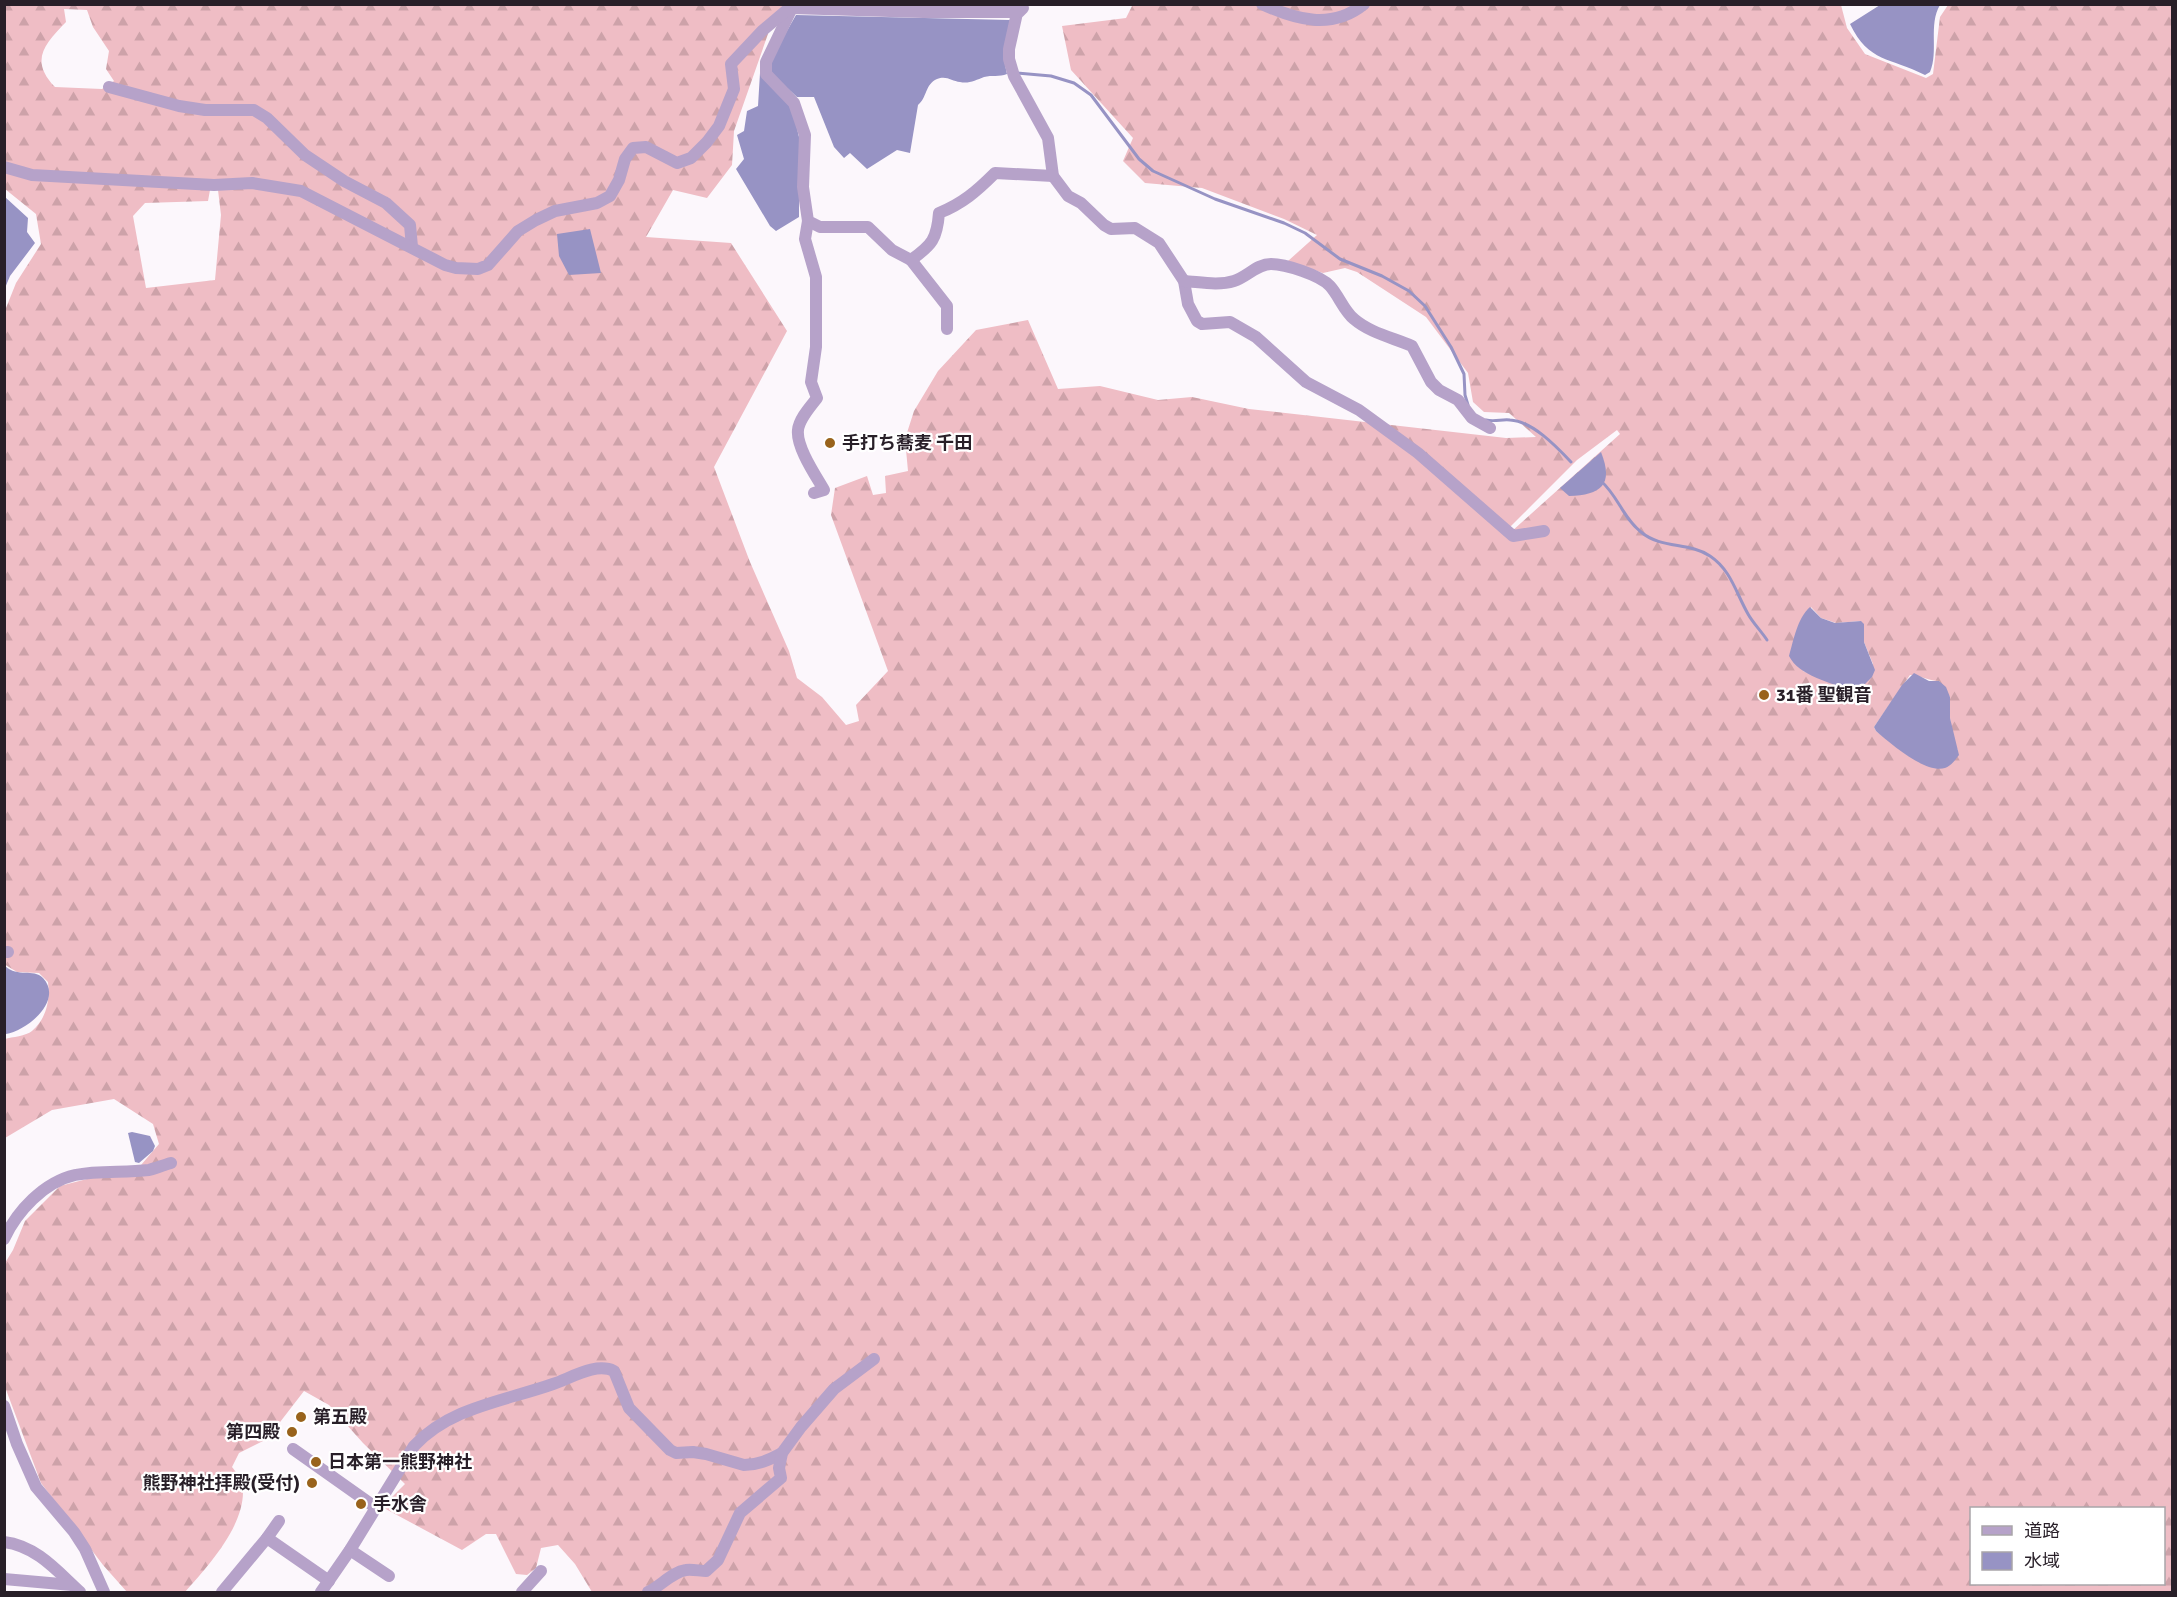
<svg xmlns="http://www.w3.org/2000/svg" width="2177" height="1597" font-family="Signika,'Noto Sans JP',sans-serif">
<defs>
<pattern id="forest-firs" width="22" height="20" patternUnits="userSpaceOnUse" patternTransform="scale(1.5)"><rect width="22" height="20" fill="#efbdc5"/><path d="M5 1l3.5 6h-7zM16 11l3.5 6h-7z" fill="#cda2a9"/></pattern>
</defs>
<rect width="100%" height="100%" fill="#fcf7fc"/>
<!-- forest -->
<path fill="url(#forest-firs)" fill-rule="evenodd" d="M 1133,4 L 1841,5 L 1847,28 L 1865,54 L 1926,78 L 1933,74 L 1940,17 L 1948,5 L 2172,5 L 2172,1592 L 592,1592 L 575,1564 L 558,1545 L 541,1548 L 536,1568 L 527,1575 L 516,1574 L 496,1534 L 486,1534 L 462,1550 L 382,1507 L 405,1484 L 363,1443 L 329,1405 L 304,1391 L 267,1439 L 239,1453 L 232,1467 C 235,1471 240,1477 242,1482 C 250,1521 208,1566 185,1592 L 127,1592 L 103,1565 L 41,1483 L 5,1387 L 5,1263 L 13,1250 L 25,1221 L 60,1186 L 141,1165 L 159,1144 L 153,1124 L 114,1099 L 52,1110 L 5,1138 L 5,1039 C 12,1037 26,1036 32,1031 C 47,1018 50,1000 48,982 L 39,973 L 17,972 L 4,964 L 5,308 L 6,308 L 16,283 L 41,244 L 36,214 L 5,189 L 5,5 L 784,5 L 775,14 L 734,131 L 732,165 L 707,198 L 673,190 L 646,237 L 731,243 L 787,331 L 714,467 L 750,562 L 789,651 L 797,678 L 822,697 L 846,725 L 859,721 L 856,705 L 888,671 L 831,515 L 835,488 L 867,476 L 873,495 L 886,493 L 885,476 L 908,471 L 905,439 L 914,411 L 938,371 L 976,330 L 1028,320 L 1058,389 L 1100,386 L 1158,400 L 1192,397 L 1249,409 L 1506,438 L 1536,437 L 1509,413 L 1484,412 L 1473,402 L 1468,373 L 1426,317 L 1357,272 L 1345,268 L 1323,273 L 1288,261 L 1317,235 L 1284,219 L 1202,188 L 1145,183 L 1123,161 L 1133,138 L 1071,70 L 1062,26 L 1126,18 ZM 64,9 L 87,10 L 93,27 L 109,51 L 106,69 L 114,81 L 102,89 L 55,87 C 29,60 45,44 66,22 ZM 210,190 L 218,190 L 221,215 L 215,280 L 146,288 L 133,216 L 145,203 L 208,201 ZM 1617,430 L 1620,434 L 1512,531 L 1509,528 L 1577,460 ZM 1811,607 L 1821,618 L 1836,623 L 1861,621 L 1864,642 L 1873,664 L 1850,691 L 1803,671 ZM 1910,675 C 1920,675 1928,681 1939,681 L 1950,697 L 1950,718 L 1953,739 L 1958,751 L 1910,757 L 1876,731 L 1874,727 ZM 1972,1508 L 2164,1508 L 2164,1584 L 1972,1584 Z"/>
<!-- water -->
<g fill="#9793c4">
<path d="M 1880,5 L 1940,5 C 1928,25 1939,51 1930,72 L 1925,75 C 1890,57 1869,63 1850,24 Z"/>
<path d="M 796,15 L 1010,20 L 1003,55 L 1007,74 C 999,77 992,75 984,77 C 976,80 969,84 960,82 C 952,81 946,75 937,79 C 925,84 927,98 918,105 L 910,153 L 897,150 L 867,169 L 850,153 L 844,158 L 834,147 L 814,97 L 797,97 L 771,73 L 772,57 Z"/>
<path d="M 760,73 L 792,107 L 799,137 L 799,217 L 776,231 L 770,226 L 736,169 L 744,159 L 737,135 L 744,131 L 747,111 L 758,106 Z"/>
<path d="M 5,197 L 28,218 L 27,232 L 35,243 L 10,276 L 5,288 Z"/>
<path d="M 590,229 L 601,273 L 569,275 L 559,256 L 557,234 Z"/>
<path d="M 1601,452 C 1614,485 1601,495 1569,496 L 1560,488 Z"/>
<path d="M 1810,607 L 1821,618 L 1835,623 L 1861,621 L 1864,624 L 1864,642 L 1875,670 L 1872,677 L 1858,691 L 1850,691 C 1831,682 1799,676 1789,656 C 1794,639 1797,619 1810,607 Z"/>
<path d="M 1914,673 L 1929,681 L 1939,681 L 1946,687 L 1950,697 L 1950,718 L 1959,755 C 1955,760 1951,766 1945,768 C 1925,774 1890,743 1876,731 L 1874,727 L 1902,685 Z"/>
<path d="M 5,966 C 18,978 33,968 43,978 C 64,1001 26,1031 6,1034 Z"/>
<path d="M 132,1132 L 150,1136 L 155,1146 L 153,1151 L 139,1163 L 135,1162 L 128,1133 Z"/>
</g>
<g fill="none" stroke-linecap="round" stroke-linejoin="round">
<!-- stream -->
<g stroke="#9793c4" stroke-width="3">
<path d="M 1017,73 L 1051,76 L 1074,83 L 1091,95 L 1139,159 L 1153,171 L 1215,199 L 1284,223 L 1305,233 L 1340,259 L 1382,276 L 1409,291 L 1425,306 L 1451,347 L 1464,374 L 1465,395 L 1468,405"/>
<path d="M 1486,420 C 1495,422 1502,419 1510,420 C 1532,421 1556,446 1571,462"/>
<path d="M 1601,481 C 1618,496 1623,518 1641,532 C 1661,549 1689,542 1710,556 C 1731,570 1736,593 1748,614 C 1753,623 1761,631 1767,640"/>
</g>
<!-- street -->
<g stroke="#b6a2c9" stroke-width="12">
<path d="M 1019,4 L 1009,49 L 1009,59 L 1014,76 L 1048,138 L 1053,176 L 1068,196 L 1081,203 L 1104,225 L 1111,229 L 1135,228 L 1159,243 L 1184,281 L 1188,304 L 1197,321 L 1202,324 L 1230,322 L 1256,337 L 1306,382 L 1359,410 L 1418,453 L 1513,536 L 1544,531"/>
<path d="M 1262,4 C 1296,20 1332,30 1364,4"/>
<path d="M 791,8 L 923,12 L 1019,12 L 1023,8"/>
<path d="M 790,12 L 766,62 L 766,74 L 794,103 L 805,135 L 803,187 L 808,221 L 820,227 L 868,227 L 892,250 L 911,260 C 932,245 937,239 939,213 C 962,204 977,191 995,173 L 1053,176"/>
<path d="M 109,87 L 179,106 L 205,110 L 254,110 L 267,118 L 305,155 L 344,181 L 386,203 L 410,225 L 412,247"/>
<path d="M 4,167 L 32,175 L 214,185 L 252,183 L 301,191 L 445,265 L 456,268 L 478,269 L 488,265 L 518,231 L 536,220 L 555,211 L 597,203 L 610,196 L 619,180 L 625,159 L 633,148 L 646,147 L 677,163 L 691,158 L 707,142 L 719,126 L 734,89 L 731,64 L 762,31 L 794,4"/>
<path d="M 808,221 L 805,239 L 816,277 L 816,347 L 811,382 L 817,398 C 810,407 799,419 798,430 C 796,447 816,476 824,490 L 814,493"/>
<path d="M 911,260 L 947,306 L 947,329"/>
<path d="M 1184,281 C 1200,282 1218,286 1234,281 C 1247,277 1257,264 1271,264 C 1285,264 1320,275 1330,286 C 1339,296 1344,311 1354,319 C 1370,333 1394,338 1412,346 L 1431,382 L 1439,390 L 1458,400 L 1472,418 L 1490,428"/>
<path d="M 4,952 L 8,952"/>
<path d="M 4,1239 C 17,1211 44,1182 75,1175 C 99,1170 124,1173 149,1170 C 156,1168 164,1165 171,1163"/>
<path d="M 4,1406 L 17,1444 L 36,1487 L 74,1532 L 85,1549 L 104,1592"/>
<path d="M 293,1449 L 375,1507"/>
<path d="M 267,1538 L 279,1521"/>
<path d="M 4,1542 C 37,1546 58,1572 80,1592"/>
<path d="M 350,1550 L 389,1576"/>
<path d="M 4,1579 L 72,1585"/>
<path d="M 222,1592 L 267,1538 L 329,1581"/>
<path d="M 321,1592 L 350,1550 L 414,1446 C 450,1407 505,1401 553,1384 C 571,1378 596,1362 614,1371 L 629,1408 L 670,1450 L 676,1453 L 693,1452 L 706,1454 L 744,1465 C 758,1465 769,1460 782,1453"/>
<path d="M 522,1592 L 541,1571"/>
<path d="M 648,1592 C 661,1586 672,1572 686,1570 C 692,1569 700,1571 706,1571 L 718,1560 L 740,1513 L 781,1478 L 779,1468 L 782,1453 L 801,1427 L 834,1389 L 874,1359"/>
</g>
</g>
<!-- markers -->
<g fill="#99631c" stroke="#fff" stroke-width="2">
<circle cx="830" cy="443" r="6"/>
<circle cx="1764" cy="695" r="6"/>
<circle cx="301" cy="1417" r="6"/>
<circle cx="292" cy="1432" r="6"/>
<circle cx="316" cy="1462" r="6"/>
<circle cx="312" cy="1483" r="6"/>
<circle cx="361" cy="1504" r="6"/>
</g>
<g text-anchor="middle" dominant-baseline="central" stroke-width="4.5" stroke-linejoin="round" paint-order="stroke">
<!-- poi labels -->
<g font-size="18" font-weight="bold" fill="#281f28" stroke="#fff" text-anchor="start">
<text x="842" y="443">手打ち蕎麦 千田</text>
<text x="1776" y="695">31番 聖観音</text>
<text x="313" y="1417">第五殿</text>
<text x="280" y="1432" text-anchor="end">第四殿</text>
<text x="328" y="1462">日本第一熊野神社</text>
<text x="300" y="1483" text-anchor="end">熊野神社拝殿(受付)</text>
<text x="373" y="1504">手水舎</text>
</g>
</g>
<!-- border -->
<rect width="2177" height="1597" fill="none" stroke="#281f28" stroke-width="12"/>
<!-- legend -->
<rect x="1970" y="1507" width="195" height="78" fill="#ffffff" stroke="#a9a5a9" stroke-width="1.5"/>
<rect x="1982" y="1526" width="30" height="9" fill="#b6a2c9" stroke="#a9a5a9" stroke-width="1.5"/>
<text x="2024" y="1537" font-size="18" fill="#281f28">道路</text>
<rect x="1982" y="1552" width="30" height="18" fill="#9793c4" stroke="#a9a5a9" stroke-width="1.5"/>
<text x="2024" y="1567" font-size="18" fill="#281f28">水域</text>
</svg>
